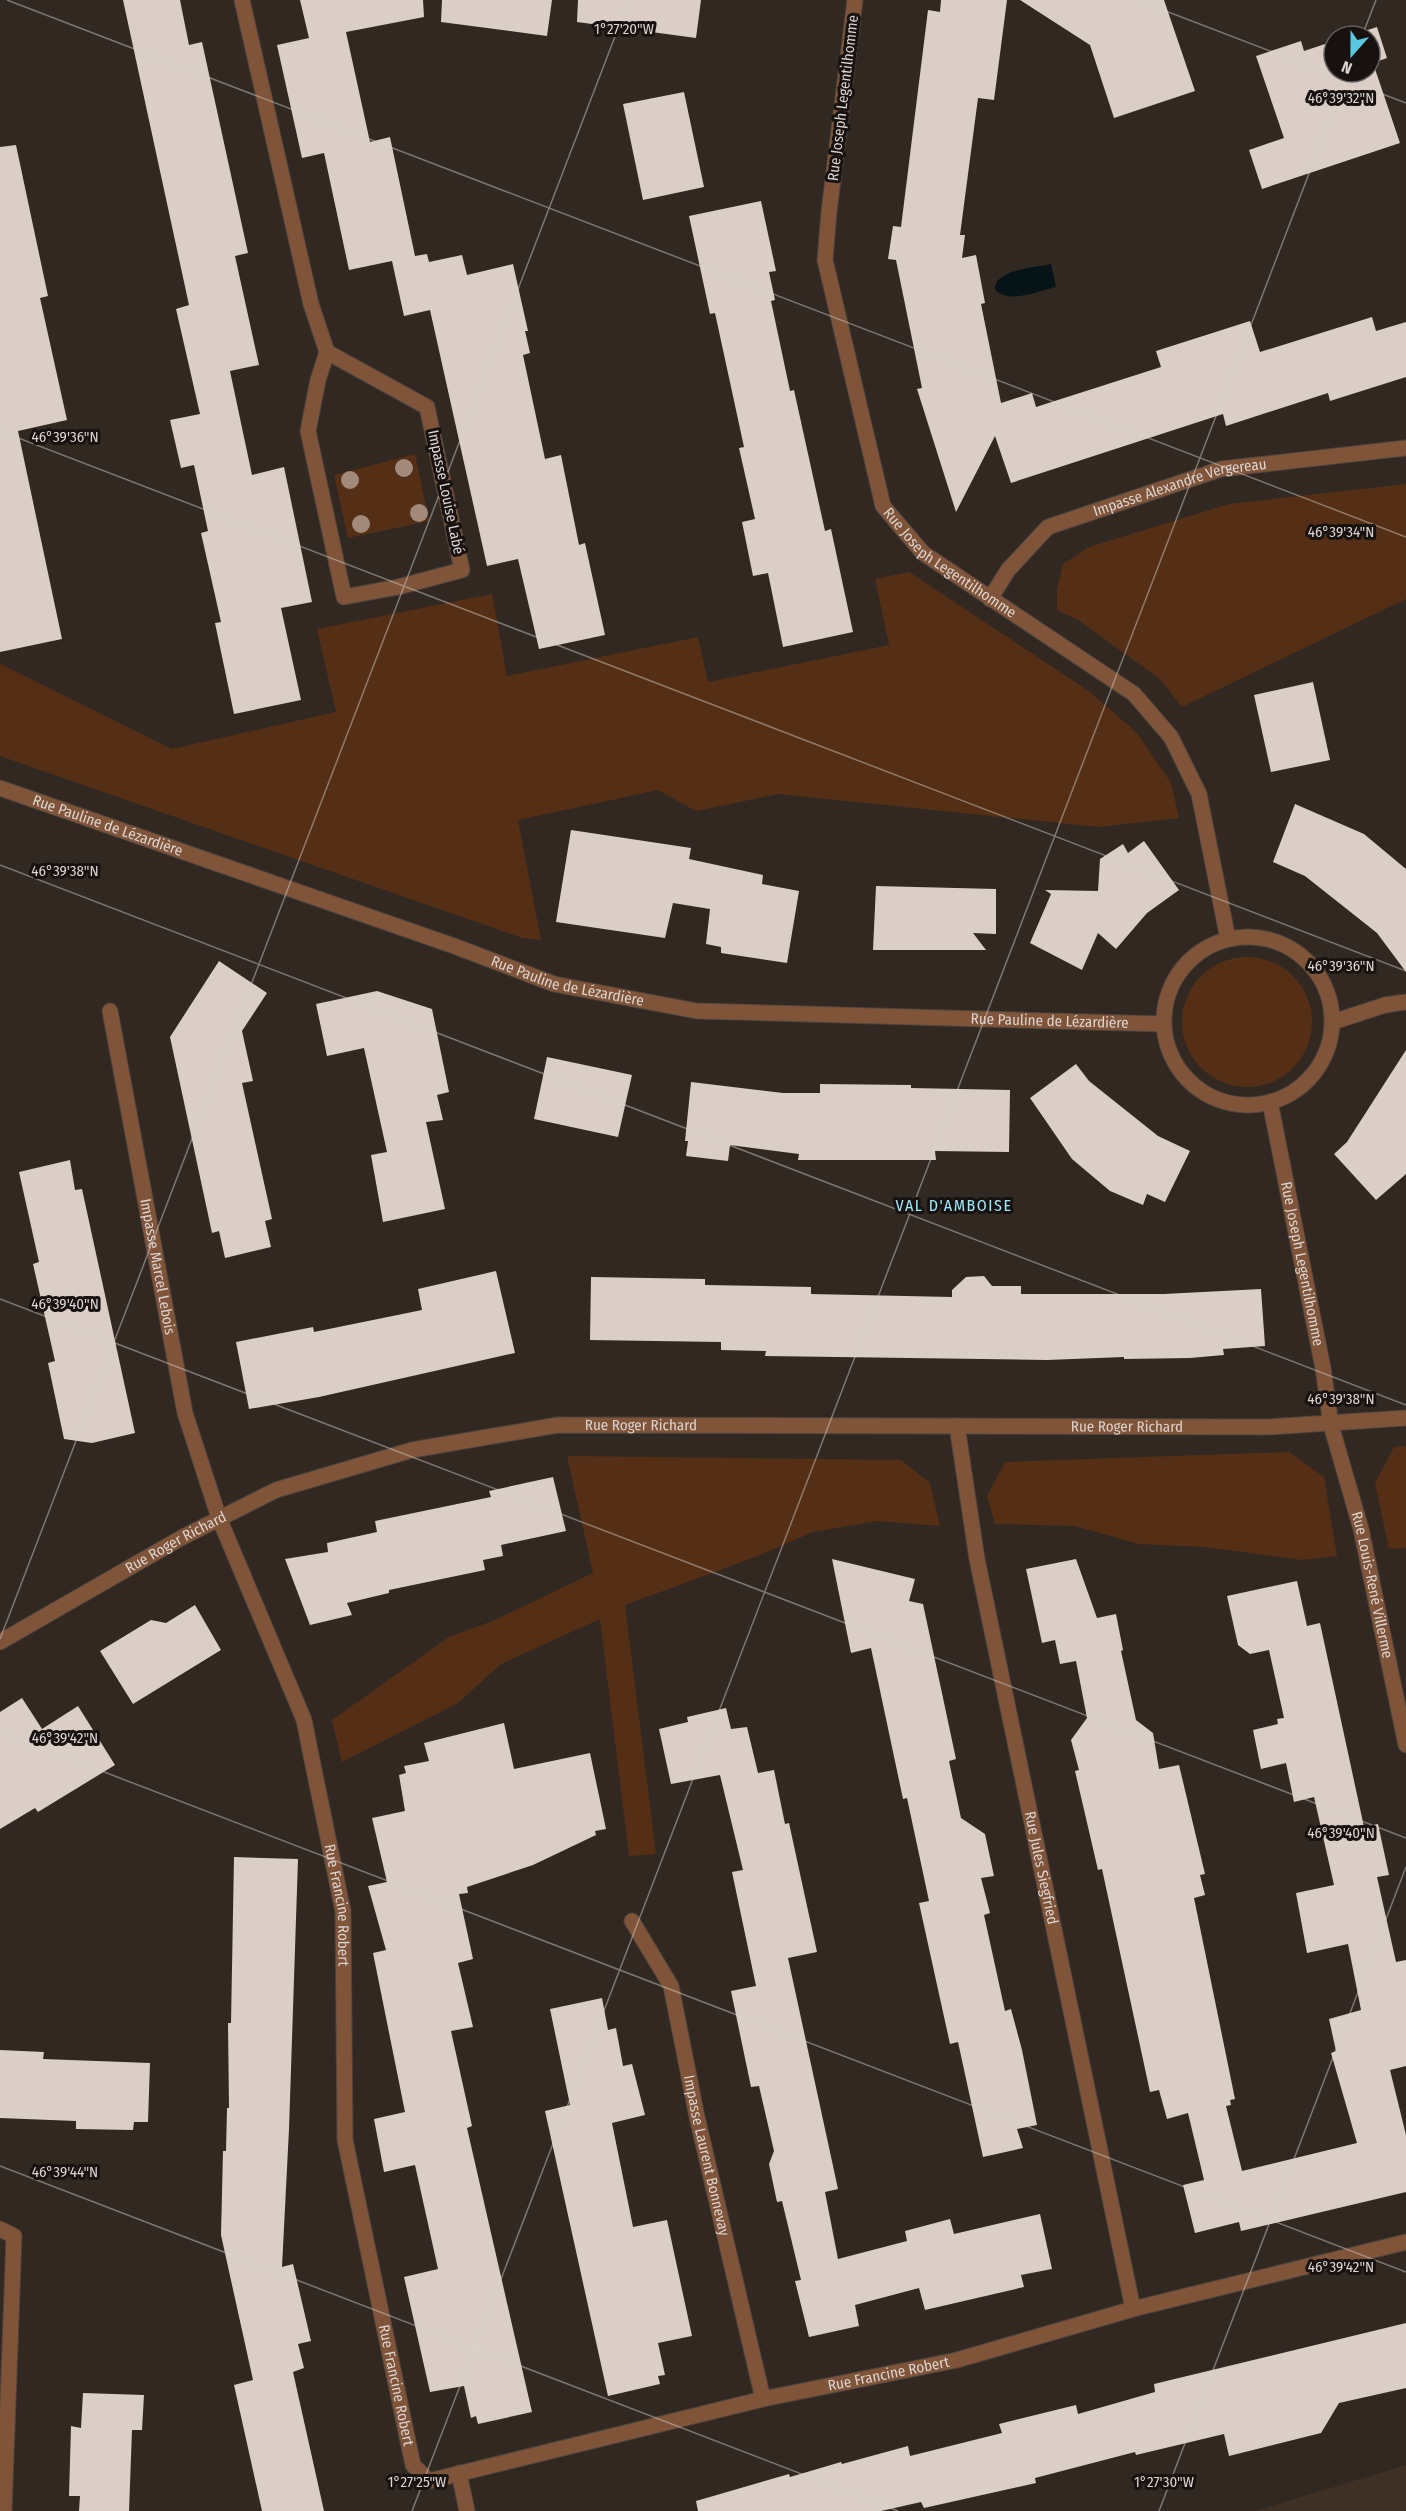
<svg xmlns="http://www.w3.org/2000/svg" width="1406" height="2511" font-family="'Fira Sans Condensed',sans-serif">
<rect width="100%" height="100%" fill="#322822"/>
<!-- built -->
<path fill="#3f3026" d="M 1406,2465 L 1406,2511 L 1255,2511 Z"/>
<!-- green -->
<g fill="#542f16">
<path d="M 415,454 L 429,521 L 348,538 L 334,475 Z"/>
<path d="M 1406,484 L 1406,599 L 1182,707 L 1160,679 L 1078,620 L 1057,610 L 1057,589 L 1063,564 L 1089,547 L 1229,504 Z"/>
<path d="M 909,572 L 1090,692 L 1137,733 L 1171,783 L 1179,818 L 1099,827 L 778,794 L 696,811 L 658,790 L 518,820 L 541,940 L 522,938 L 0,756 L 0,664 L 172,749 L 336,712 L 317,629 L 492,594 L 507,676 L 698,637 L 708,682 L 889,645 L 875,579 Z"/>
<circle cx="1247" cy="1022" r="65"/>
<path d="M 1406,1446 L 1406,1548 L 1389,1549 L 1375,1483 L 1394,1447 Z"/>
<path d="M 1289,1452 L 1324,1477 L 1337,1556 L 1302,1560 L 1204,1547 L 1139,1544 L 1075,1526 L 995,1524 L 987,1496 L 1005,1462 Z"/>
<path d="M 567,1456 L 901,1460 L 930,1483 L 940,1526 L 878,1521 L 813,1532 L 758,1556 L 625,1605 L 656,1854 L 629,1856 L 600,1619 L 501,1664 L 458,1703 L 342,1762 L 332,1720 L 449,1637 L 495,1620 L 593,1573 Z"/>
</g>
<!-- water -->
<path fill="#071417" d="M 1051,264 L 1056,287 C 1038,291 1007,305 995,289 C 995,269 1034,268 1051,264 Z"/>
<!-- building -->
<g fill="#dbcec6">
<path d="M 123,0 L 180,0 L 189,45 L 202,42 L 248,253 L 235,256 L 259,365 L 230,371 L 252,475 L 284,467 L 312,602 L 281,608 L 301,700 L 234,714 L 215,623 L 221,622 L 201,533 L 208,531 L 194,465 L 181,468 L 170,420 L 200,414 L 176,309 L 189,305 Z"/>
<path d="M 300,0 L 423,0 L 424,17 L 346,32 L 370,142 L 390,137 L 415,256 L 427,254 L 429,262 L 462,255 L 467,275 L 513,264 L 528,331 L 525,331 L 530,353 L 523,355 L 545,459 L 561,455 L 579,545 L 585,543 L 605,635 L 539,649 L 518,559 L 487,566 L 430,310 L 404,316 L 392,261 L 349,270 L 324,153 L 302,158 L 277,45 L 309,38 Z"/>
<path d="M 442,0 L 552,0 L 547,36 L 441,22 Z"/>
<path d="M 578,0 L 701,0 L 696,38 L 577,22 Z"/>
<path d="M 941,0 L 1007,0 L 994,100 L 978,98 L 960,235 L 965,235 L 962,258 L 976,255 L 985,303 L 981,304 L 1001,403 L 1032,393 L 1036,407 L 1161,367 L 1156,351 L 1250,321 L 1260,352 L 1372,317 L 1376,331 L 1406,322 L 1406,377 L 1330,401 L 1328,393 L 1226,426 L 1223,414 L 1011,483 L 995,436 L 956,512 L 917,389 L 922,388 L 896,260 L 888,259 L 893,226 L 901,227 L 928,10 L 940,12 Z"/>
<path d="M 1020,0 L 1164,0 L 1195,91 L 1114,118 L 1090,45 Z"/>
<path d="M 1377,27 L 1387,58 L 1373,63 L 1400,143 L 1262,189 L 1249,150 L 1284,138 L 1256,56 L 1301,41 L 1304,51 L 1334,41 L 1334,72 L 1370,72 L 1370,36 L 1349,36 Z"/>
<path d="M 684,92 L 704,187 L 643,200 L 623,104 Z"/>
<path d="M 16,145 L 48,296 L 40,298 L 67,420 L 18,431 L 62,639 L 0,652 L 0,147 Z"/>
<path d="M 761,201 L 776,271 L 769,272 L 775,300 L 771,301 L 790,391 L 794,390 L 825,531 L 831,529 L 853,632 L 783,647 L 768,573 L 753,576 L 742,522 L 755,519 L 739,448 L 744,447 L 715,313 L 710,314 L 689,216 Z"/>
<path d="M 1313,682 L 1330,760 L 1271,772 L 1254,695 Z"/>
<path d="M 1295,804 L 1364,834 L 1406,869 L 1406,972 L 1377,933 L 1305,876 L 1273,862 Z"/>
<path d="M 571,830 L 691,848 L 689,859 L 763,875 L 762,884 L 799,891 L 787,963 L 721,953 L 721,947 L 706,944 L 710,909 L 673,903 L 665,938 L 556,922 Z"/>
<path d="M 1144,841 L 1179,890 L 1147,913 L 1116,949 L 1098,933 L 1082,970 L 1030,943 L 1051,894 L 1045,890 L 1098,891 L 1100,859 L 1123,844 L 1128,853 Z"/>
<path d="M 876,886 L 996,889 L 996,934 L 973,933 L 986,950 L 873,950 Z"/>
<path d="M 219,961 L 267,993 L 242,1031 L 253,1081 L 242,1083 L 272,1219 L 265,1221 L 271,1247 L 225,1258 L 219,1231 L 212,1233 L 170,1037 Z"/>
<path d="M 377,991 L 432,1009 L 449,1092 L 437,1095 L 443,1120 L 426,1122 L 445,1209 L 383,1222 L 371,1155 L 387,1152 L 364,1048 L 327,1056 L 316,1004 Z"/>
<path d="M 1406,1050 L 1406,1174 L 1376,1200 L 1334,1154 L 1347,1142 Z"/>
<path d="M 547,1057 L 632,1075 L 618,1137 L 534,1119 Z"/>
<path d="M 1076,1064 L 1089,1081 L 1158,1136 L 1190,1151 L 1165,1202 L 1147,1194 L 1143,1205 L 1110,1191 L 1072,1159 L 1030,1098 Z"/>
<path d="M 691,1082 L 783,1093 L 820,1093 L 820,1084 L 911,1085 L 911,1088 L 1010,1090 L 1009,1152 L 935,1151 L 936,1160 L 798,1160 L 799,1154 L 730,1145 L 728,1161 L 686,1156 L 688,1141 L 685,1141 Z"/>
<path d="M 70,1160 L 75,1190 L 82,1189 L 135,1433 L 92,1443 L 64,1439 L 48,1363 L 55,1361 L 33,1264 L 39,1262 L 19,1172 Z"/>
<path d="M 496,1271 L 515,1353 L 319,1397 L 249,1409 L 236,1342 L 313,1327 L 314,1332 L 422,1310 L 418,1289 Z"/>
<path d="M 984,1276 L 992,1286 L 1021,1286 L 1021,1294 L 1164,1294 L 1261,1289 L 1265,1346 L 1223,1349 L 1224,1355 L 1190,1358 L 1124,1359 L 1124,1357 L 1047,1360 L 765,1356 L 766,1351 L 721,1350 L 721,1342 L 590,1340 L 591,1277 L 705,1279 L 705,1285 L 811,1287 L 811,1294 L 952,1297 L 952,1290 L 966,1277 Z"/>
<path d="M 553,1477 L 566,1531 L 501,1545 L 503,1556 L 483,1560 L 485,1570 L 389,1590 L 389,1593 L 347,1603 L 352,1615 L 310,1625 L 285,1559 L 328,1552 L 327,1543 L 377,1532 L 375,1521 L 491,1497 L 489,1491 Z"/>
<path d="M 832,1559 L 915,1579 L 909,1601 L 923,1604 L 956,1759 L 949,1761 L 961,1818 L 985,1834 L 994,1876 L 981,1878 L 990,1913 L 984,1915 L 1005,2011 L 1011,2009 L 1022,2050 L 1037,2125 L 1017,2129 L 1023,2148 L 983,2157 L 958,2042 L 950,2044 L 919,1903 L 929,1901 L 907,1798 L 903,1799 L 871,1648 L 851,1653 Z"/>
<path d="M 1076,1559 L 1097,1618 L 1116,1614 L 1123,1650 L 1121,1651 L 1136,1720 L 1153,1733 L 1159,1769 L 1179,1765 L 1205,1874 L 1200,1875 L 1205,1895 L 1194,1898 L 1235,2099 L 1230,2100 L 1231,2105 L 1226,2106 L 1242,2171 L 1357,2143 L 1331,2053 L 1336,2051 L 1329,2019 L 1361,2010 L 1348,1944 L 1307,1953 L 1296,1893 L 1334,1885 L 1314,1797 L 1294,1802 L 1286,1763 L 1261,1769 L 1253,1730 L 1278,1724 L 1277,1719 L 1284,1718 L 1269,1650 L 1250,1654 L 1238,1645 L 1227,1596 L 1297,1581 L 1307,1626 L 1320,1623 L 1364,1827 L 1378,1824 L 1389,1875 L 1377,1877 L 1396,1962 L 1406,1960 L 1406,2066 L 1390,2070 L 1406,2135 L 1406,2192 L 1241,2231 L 1239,2222 L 1195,2233 L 1183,2185 L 1204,2180 L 1188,2113 L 1167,2119 L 1159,2090 L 1150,2092 L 1102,1869 L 1098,1870 L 1075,1771 L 1079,1770 L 1071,1740 L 1087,1718 L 1076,1661 L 1060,1664 L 1055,1640 L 1042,1643 L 1026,1569 Z"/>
<path d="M 195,1605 L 221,1650 L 133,1704 L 100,1651 L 151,1620 L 166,1623 Z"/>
<path d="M 22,1698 L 42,1729 L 78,1706 L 115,1765 L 38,1812 L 35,1808 L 0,1829 L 0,1712 Z"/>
<path d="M 726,1708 L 731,1729 L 747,1727 L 758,1773 L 774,1770 L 785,1824 L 789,1823 L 817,1952 L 788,1958 L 838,2189 L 825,2192 L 838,2259 L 907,2241 L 905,2231 L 950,2219 L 954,2234 L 1040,2214 L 1052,2269 L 1021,2275 L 1024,2287 L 925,2310 L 919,2288 L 855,2305 L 859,2326 L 809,2337 L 795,2281 L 801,2280 L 782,2201 L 777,2202 L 769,2164 L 774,2151 L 759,2086 L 751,2087 L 731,1991 L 756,1986 L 732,1872 L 743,1870 L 720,1775 L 671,1784 L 659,1729 L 688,1722 L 687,1717 Z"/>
<path d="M 504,1723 L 514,1769 L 590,1753 L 606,1829 L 595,1831 L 596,1835 L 533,1865 L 467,1887 L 468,1893 L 459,1894 L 473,1959 L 458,1963 L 473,2027 L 451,2031 L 472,2126 L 467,2128 L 532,2412 L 478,2424 L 476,2416 L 471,2418 L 464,2386 L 430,2392 L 404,2277 L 438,2269 L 415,2165 L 384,2172 L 374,2119 L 405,2112 L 373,1953 L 386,1950 L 368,1886 L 387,1882 L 372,1818 L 405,1811 L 399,1775 L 406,1773 L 404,1766 L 429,1761 L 424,1743 Z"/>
<path d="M 234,1857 L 298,1859 L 289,2129 L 282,2267 L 293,2264 L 311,2341 L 298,2344 L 304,2368 L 293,2372 L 324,2511 L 262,2511 L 234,2385 L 253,2380 L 221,2235 L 223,2151 L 226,2151 L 227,2108 L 229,2108 L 228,2023 L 231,2023 Z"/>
<path d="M 602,1998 L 608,2030 L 616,2028 L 623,2066 L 632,2064 L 645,2115 L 612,2123 L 633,2227 L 667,2220 L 692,2336 L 658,2343 L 665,2375 L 658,2376 L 660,2384 L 608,2396 L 545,2111 L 570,2105 L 550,2009 Z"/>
<path d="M 0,2050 L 44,2052 L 43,2059 L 150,2063 L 148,2122 L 134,2122 L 133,2130 L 76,2129 L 76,2121 L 0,2118 Z"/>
<path d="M 1406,2323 L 1406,2388 L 1339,2403 L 1321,2433 L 1229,2456 L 1224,2434 L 1136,2455 L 1135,2452 L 1035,2478 L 1036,2483 L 924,2508 L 921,2502 L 881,2511 L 698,2511 L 696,2501 L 789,2474 L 790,2477 L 841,2462 L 842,2464 L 908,2446 L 910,2456 L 1002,2433 L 999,2424 L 1076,2405 L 1078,2414 L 1155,2392 L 1154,2384 Z"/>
<path d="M 83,2393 L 144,2395 L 142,2430 L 132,2430 L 129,2511 L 79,2511 L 80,2496 L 69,2496 L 71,2426 L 81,2428 Z"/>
</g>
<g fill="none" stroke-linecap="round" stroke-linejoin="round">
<defs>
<g id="service">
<path d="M 0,2229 L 14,2236 L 4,2511"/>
<path d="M 459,2473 L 467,2511"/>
</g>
<g id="minor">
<path d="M 242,0 L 311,304 L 327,352 L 318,380 L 308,431 L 344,597 L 398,587 L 462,570 L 427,407 L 327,352"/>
<path id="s1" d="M 855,0 L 829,212 L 825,260 L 883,506 L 923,553 L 1134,694 L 1171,737 L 1199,794 L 1228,939"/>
<path id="s2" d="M 990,599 L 1008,570 L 1048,527 L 1221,469 L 1406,448"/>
<path id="s3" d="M 0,788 L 454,946 L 554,984 L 697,1011 L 1163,1024"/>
<circle cx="1248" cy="1021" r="84"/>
<path id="s4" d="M 110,1011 L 185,1413 L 219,1518 L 304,1720 L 312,1760 L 343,1911 L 345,2140 L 413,2465 L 429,2481 L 763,2399 L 957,2360 L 1133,2309 L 1406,2242"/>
<path d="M 1333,1022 L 1385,1005 L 1406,1002"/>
<path id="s5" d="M 1270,1102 L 1323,1368 L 1331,1425 L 1361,1529 L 1406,1745"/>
<path id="s6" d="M 957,1426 L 977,1559 L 1133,2309"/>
<path id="s7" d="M 0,1642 L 181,1538 L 276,1490 L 412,1450 L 558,1425 L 1268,1427 L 1406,1418"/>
<path id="s8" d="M 632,1921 L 671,1986 L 697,2117 L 763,2399"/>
</g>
</defs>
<!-- service casing -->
<use href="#service" stroke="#4d443e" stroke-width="17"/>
<!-- minor casing -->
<use href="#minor" stroke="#4d443e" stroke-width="17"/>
<!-- service -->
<use href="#service" stroke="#805439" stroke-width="15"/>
<!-- minor -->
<use href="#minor" stroke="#805439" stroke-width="15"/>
</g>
<!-- trees -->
<g fill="#a28979">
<circle cx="404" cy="468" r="9"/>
<circle cx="350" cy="480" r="9"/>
<circle cx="419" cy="513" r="9"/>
<circle cx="361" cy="524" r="9"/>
</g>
<!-- ticks -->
<path fill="none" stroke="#dbd4d0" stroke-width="1.5" stroke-opacity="0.45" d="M 7,0 L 1406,537M 1137,0 L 1406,103M 1362,36 L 1376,0M 0,431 L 1406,971M 0,865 L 1406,1405M 0,1299 L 1406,1838M 0,1639 L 629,0M 0,1732 L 1406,2272M 0,2166 L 898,2511M 412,2511 L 1348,72M 1159,2511 L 1406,1867"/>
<g text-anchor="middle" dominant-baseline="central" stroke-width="6" stroke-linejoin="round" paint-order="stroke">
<!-- street labels -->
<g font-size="15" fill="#dbd4d0" stroke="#17120f">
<text transform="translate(843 98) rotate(-83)">Rue Joseph Legentilhomme</text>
<text stroke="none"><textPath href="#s2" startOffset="231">Impasse Alexandre Vergereau</textPath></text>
<text transform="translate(446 492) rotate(78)">Impasse Louise Labé</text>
<text stroke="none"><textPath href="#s1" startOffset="603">Rue Joseph Legentilhomme</textPath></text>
<text stroke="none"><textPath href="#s3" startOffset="114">Rue Pauline de Lézardière</textPath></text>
<text stroke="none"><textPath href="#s3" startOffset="600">Rue Pauline de Lézardière</textPath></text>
<text stroke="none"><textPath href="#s3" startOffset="1086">Rue Pauline de Lézardière</textPath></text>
<text stroke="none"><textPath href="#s5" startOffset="165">Rue Joseph Legentilhomme</textPath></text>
<text stroke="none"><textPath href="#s4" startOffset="260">Impasse Marcel Lebois</textPath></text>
<text stroke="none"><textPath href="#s7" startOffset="688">Rue Roger Richard</textPath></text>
<text stroke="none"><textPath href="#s7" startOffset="1174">Rue Roger Richard</textPath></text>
<text stroke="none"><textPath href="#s7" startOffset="202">Rue Roger Richard</textPath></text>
<text stroke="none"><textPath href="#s5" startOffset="494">Rue Louis-René Villerme</textPath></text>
<text stroke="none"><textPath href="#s6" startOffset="450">Rue Jules Siegfried</textPath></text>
<text stroke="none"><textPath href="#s4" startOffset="927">Rue Francine Robert</textPath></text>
<text stroke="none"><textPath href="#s8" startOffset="249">Impasse Laurent Bonnevay</textPath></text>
<text stroke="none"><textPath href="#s4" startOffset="1989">Rue Francine Robert</textPath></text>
<text stroke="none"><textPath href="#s4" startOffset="1413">Rue Francine Robert</textPath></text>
</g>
<!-- neighbourhood labels -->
<g font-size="16" letter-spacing="1.5" fill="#9ce8fc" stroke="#17120f">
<text x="954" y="1205">VAL D'AMBOISE</text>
</g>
</g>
<g font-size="15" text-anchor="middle" fill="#dbd4d0" stroke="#17120f" stroke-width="6" stroke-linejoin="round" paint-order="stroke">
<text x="624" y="34">1°27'20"W</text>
<text x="1341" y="103">46°39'32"N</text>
<text x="65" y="442">46°39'36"N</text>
<text x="1341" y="537">46°39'34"N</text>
<text x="65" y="876">46°39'38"N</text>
<text x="1341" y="971">46°39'36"N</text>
<text x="65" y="1309">46°39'40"N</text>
<text x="1341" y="1404">46°39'38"N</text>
<text x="65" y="1743">46°39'42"N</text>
<text x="1341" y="1838">46°39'40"N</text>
<text x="65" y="2177">46°39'44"N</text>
<text x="1341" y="2272">46°39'42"N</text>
<text x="417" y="2487">1°27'25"W</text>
<text x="1164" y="2487">1°27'30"W</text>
</g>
<!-- north arrow -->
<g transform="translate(1352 54) rotate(201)"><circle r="28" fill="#17120f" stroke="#65605c" stroke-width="1.5"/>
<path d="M0-4.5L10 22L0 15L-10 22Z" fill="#58c9e3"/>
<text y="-9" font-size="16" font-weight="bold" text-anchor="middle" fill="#dbd4d0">N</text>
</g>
</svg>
